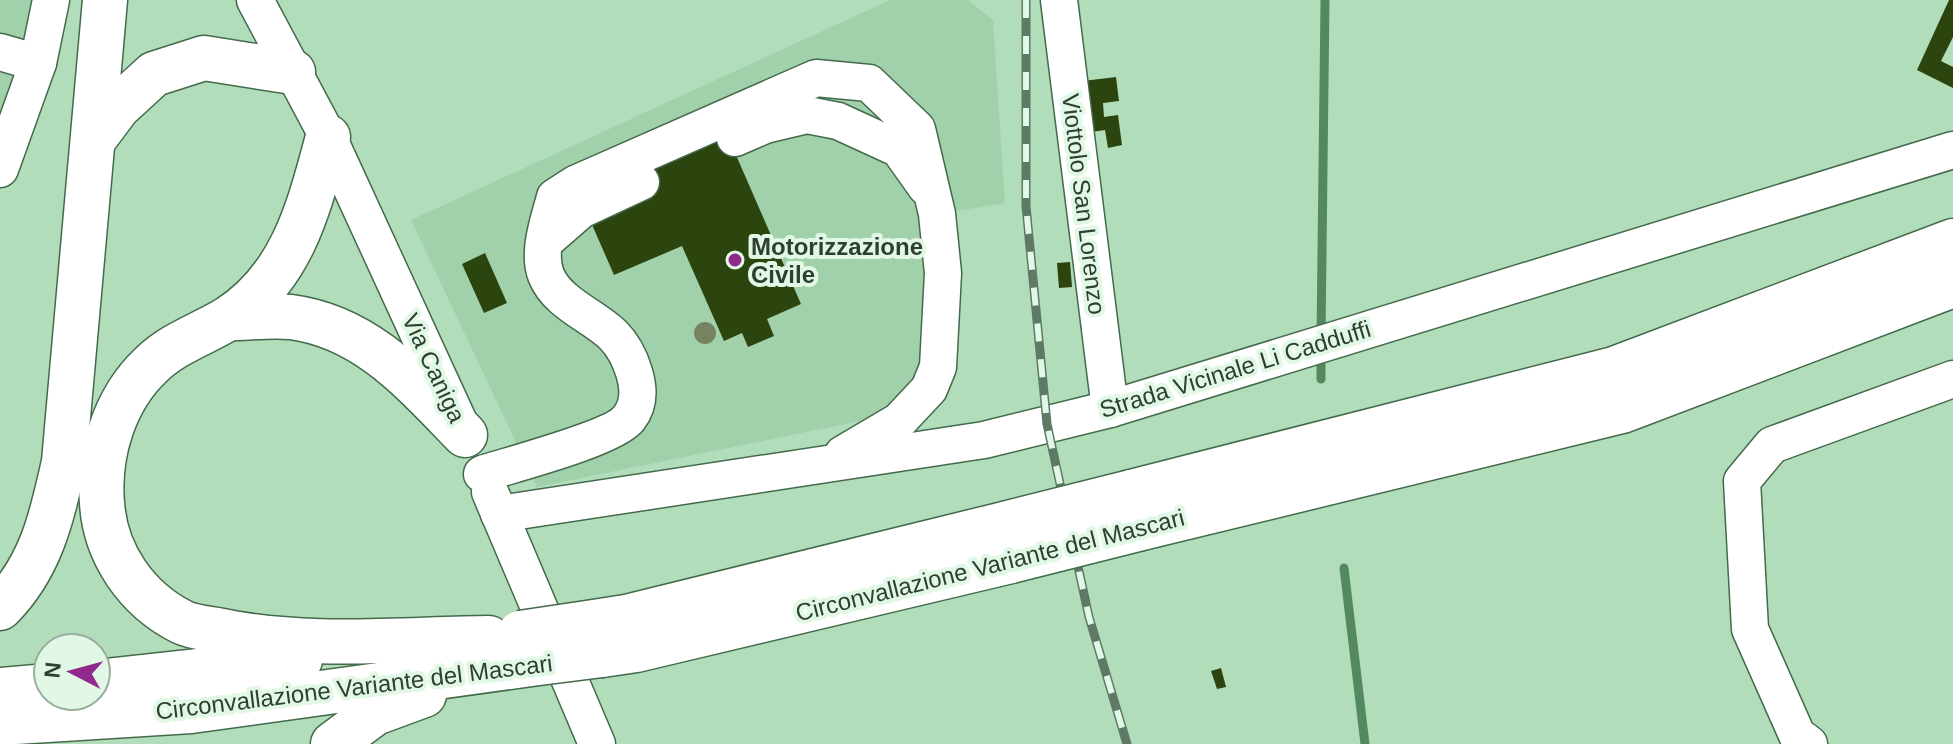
<svg xmlns="http://www.w3.org/2000/svg" width="1953" height="744" font-family="Arial,sans-serif">
<rect width="100%" height="100%" fill="#b2ddba"/>
<!-- built -->
<g fill="#a1d1ab">
<path d="M 0,0 L 35,0 L 14,84 L 0,125 Z"/>
<path d="M 890,0 L 968,0 L 993,20 L 1005,203 L 920,217 L 932,358 L 890,415 L 537,487 L 411,220 Z"/>
</g>
<g fill="none" stroke-linecap="round" stroke-linejoin="round">
<!-- stream -->
<g stroke="#548960" stroke-width="9">
<path d="M 1321,337 L 1325,0"/>
<path d="M 1321,379 L 1321,351"/>
<path d="M 1344,568 L 1365,744"/>
</g>
</g>
<!-- building -->
<g fill="#2c440e">
<path d="M 1949,0 L 1953,0 L 1953,37 L 1941,61 L 1953,67 L 1953,88 L 1917,70 Z"/>
<path d="M 1116,77 L 1119,101 L 1103,103 L 1104,117 L 1118,115 L 1122,145 L 1108,148 L 1105,130 L 1091,132 L 1083,81 Z"/>
<path d="M 715,107 L 801,304 L 767,319 L 774,336 L 748,347 L 742,333 L 724,341 L 682,246 L 614,275 L 569,172 Z"/>
<path d="M 485,253 L 507,303 L 484,313 L 462,264 Z"/>
<path d="M 1070,262 L 1072,287 L 1059,288 L 1057,263 Z"/>
<path d="M 1221,668 L 1226,687 L 1217,689 L 1211,671 Z"/>
</g>
<g fill="none" stroke-linecap="round" stroke-linejoin="round">
<defs>
<g id="minor">
<path d="M 255,0 L 328,137 L 458,420"/>
<path d="M 1059,0 L 1110,409"/>
<path d="M 0,52 L 38,63"/>
<path d="M 735,138 L 765,125 L 807,115 L 838,121 L 899,149 L 926,187"/>
<path d="M 0,169 L 38,63 L 51,0"/>
<path d="M 550,237 L 581,210 L 641,182"/>
<path d="M 482,474 C 509,465 615,438 629,418 C 640,404 639,388 634,372 C 630,359 623,345 613,335 C 592,315 557,303 546,275 C 537,252 549,220 555,197 L 575,184 L 816,78 L 869,83 L 917,129 L 937,214 L 943,273 L 938,367 L 929,389 L 899,421 L 843,454"/>
<path d="M 490,492 L 597,744"/>
<path d="M 499,514 L 984,440 L 1110,409 L 1953,150"/>
<path d="M 1809,744 L 1797,735 L 1750,629 L 1742,481 L 1772,445 L 1953,379"/>
</g>
<g id="highway">
<path d="M 328,137 C 309,207 293,276 229,318 C 203,334 173,343 151,365 C 114,400 98,454 102,503 C 105,553 136,599 182,622 C 192,627 206,628 217,630 C 305,649 400,639 489,638"/>
<path d="M 94,139 L 118,107 L 154,74 L 204,58 L 293,72"/>
<path d="M 229,318 C 249,318 271,315 291,317 C 367,327 414,383 465,435"/>
<path d="M 1131,492 L 1614,369 L 1953,241"/>
<path d="M 1142,528 L 1622,411 L 1953,285"/>
<path d="M 0,608 C 41,567 52,517 64,462 L 105,0"/>
<path d="M 594,622 L 626,617 L 996,526"/>
<path d="M 602,655 L 636,650 L 1011,561"/>
<path d="M 96,682 L 300,660"/>
<path d="M 0,690 L 48,686"/>
<path d="M 0,723 L 191,711 L 531,664"/>
<path d="M 333,744 L 375,713 L 424,695"/>
</g>
</defs>
<!-- minor casing -->
<use href="#minor" stroke="#446a4c" stroke-width="39"/>
<!-- highway casing -->
<use href="#highway" stroke="#446a4c" stroke-width="47"/>
<!-- minor -->
<use href="#minor" stroke="#fff" stroke-width="36"/>
<!-- highway -->
<use href="#highway" stroke="#fff" stroke-width="44"/>
<defs>
<path id="rail" d="M 1026,0 L 1026,206 L 1047,424 L 1089,617 L 1127,744"/>
</defs>
<!-- rail casing -->
<use href="#rail" stroke="#5f7a64" stroke-width="9"/>
<!-- rail -->
<use href="#rail" stroke="#e2f8e6" stroke-width="6" stroke-dasharray="18" stroke-linecap="butt"/>
<defs>
<g id="highway-bridge">
<path d="M 996,526 L 1131,492"/>
<path d="M 1011,561 L 1142,528"/>
<path d="M 520,633 L 594,622"/>
<path d="M 531,664 L 602,655"/>
</g>
</defs>
<!-- highway-bridge casing -->
<use href="#highway-bridge" stroke="#446a4c" stroke-width="47" stroke-linecap="butt"/>
<!-- highway-bridge -->
<use href="#highway-bridge" stroke="#fff" stroke-width="44"/>
</g>
<!-- trees -->
<circle fill="#778360" cx="705" cy="333" r="11"/>
<!-- markers -->
<circle fill="#92298c" stroke="#e2f8e6" stroke-width="3" cx="735" cy="260" r="8"/>
<g text-anchor="middle" dominant-baseline="central" stroke-width="8" stroke-linejoin="round" paint-order="stroke">
<!-- street labels -->
<g font-size="24" fill="#2f4032" stroke="#e2f8e6">
<text transform="translate(1084 204) rotate(83)">Viottolo San Lorenzo</text>
<text transform="translate(434 368) rotate(65)">Via Caniga</text>
<text transform="translate(1235 369) rotate(-17)">Strada Vicinale Li Cadduffi</text>
<text transform="translate(990 565) rotate(-14)">Circonvallazione Variante del Mascari</text>
<text transform="translate(354 687) rotate(-7)">Circonvallazione Variante del Mascari</text>
</g>
<!-- poi labels -->
<g font-size="24" font-weight="bold" fill="#2f4032" stroke="#e2f8e6" text-anchor="start">
<text x="751" y="246">Motorizzazione<tspan x="751" dy="28">Civile</tspan></text>
</g>
</g>
<!-- north arrow -->
<g transform="translate(72 672) rotate(276)"><circle r="38" fill="#e2f8e6" stroke="#9aae9e" stroke-width="2"/>
<path d="M0-6L14 30L0 20L-14 30Z" fill="#92298c"/>
<text y="-12" font-size="22" font-weight="bold" text-anchor="middle" fill="#2f4032">N</text>
</g>
</svg>
